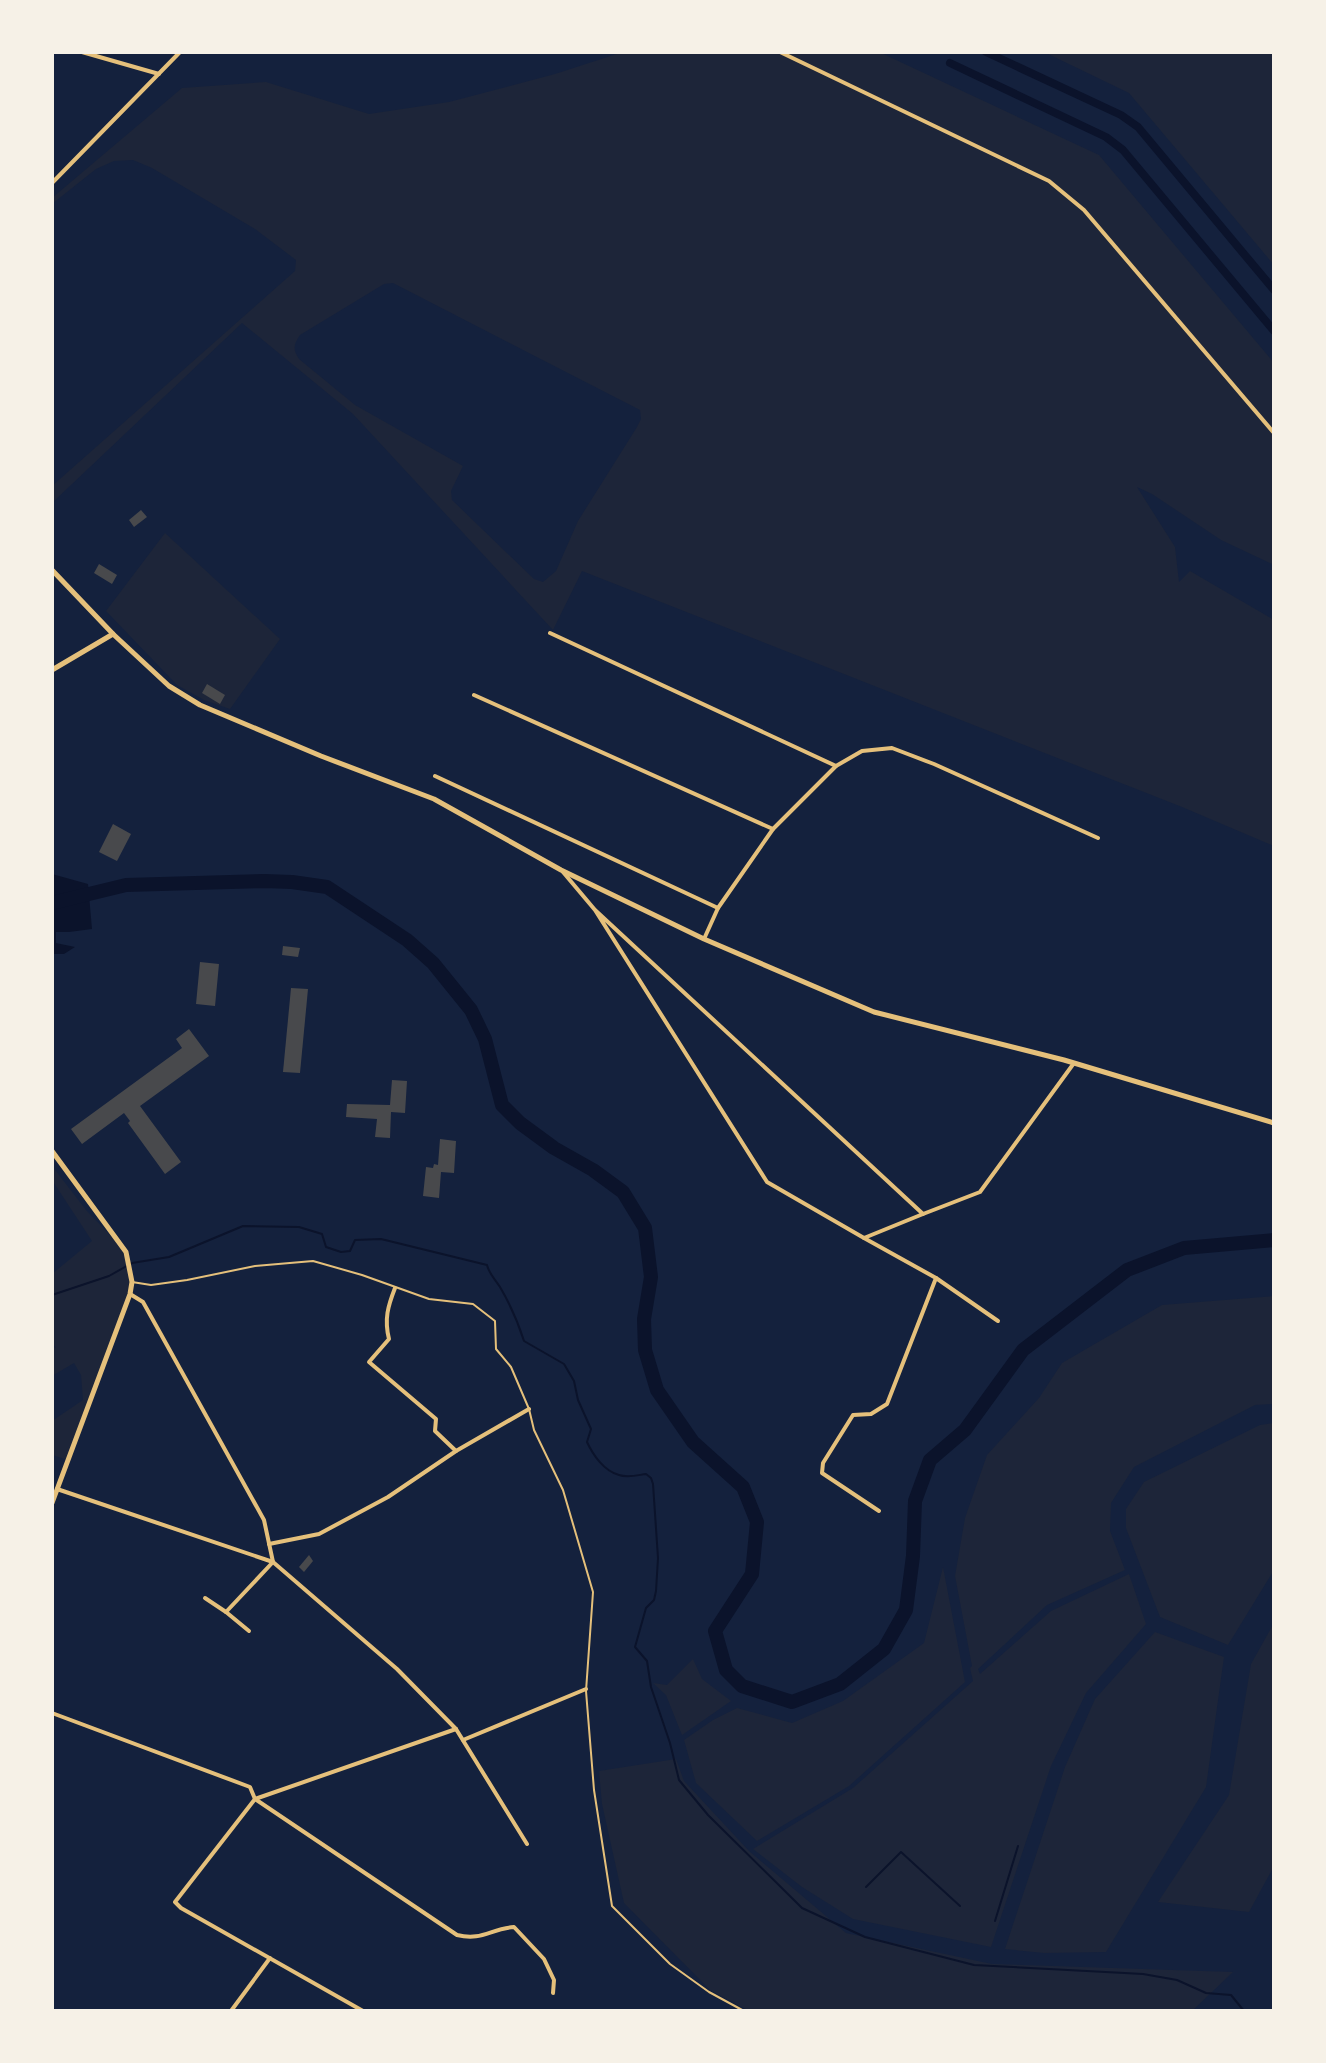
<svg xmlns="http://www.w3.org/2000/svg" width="1326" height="2063" font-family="Raleway,sans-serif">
<rect width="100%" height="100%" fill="#14213d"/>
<!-- green -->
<g fill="#1d2539" fill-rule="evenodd">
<path d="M 623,52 L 879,52 L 1099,155 L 1274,363 L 1274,565 L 1221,540 L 1152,494 L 1137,487 L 1175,547 L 1179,582 L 1190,571 L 1274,620 L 1274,846 L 1182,807 L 582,571 L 553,630 L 353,414 L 242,323 L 52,503 L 52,486 L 295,271 L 296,260 L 255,229 L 152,168 L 133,160 L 114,161 L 96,169 L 52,204 L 52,198 L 182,88 L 266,82 L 369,114 L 449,102 L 555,74 ZM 393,283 L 640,410 L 641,419 L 637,427 L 578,521 L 556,571 L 543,582 L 534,579 L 452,500 L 451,491 L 463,466 L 355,405 L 299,359 C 293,350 293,345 300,335 L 384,284 Z"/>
<path d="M 1044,52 L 1274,52 L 1274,265 L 1129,93 Z"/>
<path d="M 165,533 L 280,639 L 230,709 L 204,700 L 177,685 L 106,611 Z"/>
<path d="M 52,1166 L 86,1210 L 126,1252 L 132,1282 L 68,1460 L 52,1455 L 52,1421 L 83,1400 L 81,1375 L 74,1363 L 52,1376 L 52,1346 L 56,1348 L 52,1343 L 52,1274 L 92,1241 L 52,1180 Z"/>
<path d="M 1274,1296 L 1274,1404 L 1255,1405 L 1134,1467 L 1111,1503 L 1110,1531 L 1125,1570 L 1047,1605 L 978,1669 L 980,1674 L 1051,1611 L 1129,1574 L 1146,1624 L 1086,1693 L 1051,1766 L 991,1947 L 853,1919 L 802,1887 L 753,1849 L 853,1788 L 973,1681 L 970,1668 L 972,1666 L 955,1576 L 965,1518 L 987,1455 L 1039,1398 L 1062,1363 L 1162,1305 Z"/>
<path d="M 1274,1423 L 1274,1570 L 1228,1645 L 1160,1617 L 1126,1528 L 1126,1509 L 1144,1482 L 1260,1425 Z"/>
<path d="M 943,1567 L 965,1682 L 849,1786 L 757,1841 L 696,1783 L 684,1740 L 713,1720 L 737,1708 L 792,1723 L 843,1701 L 924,1643 Z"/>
<path d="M 1274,1623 L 1274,1866 L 1249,1912 L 1158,1902 L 1229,1795 L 1251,1664 Z"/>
<path d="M 1155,1632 L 1224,1657 L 1206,1787 L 1106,1952 L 1044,1953 L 1005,1949 L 1065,1767 L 1095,1699 Z"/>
<path d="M 693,1659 L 702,1679 L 731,1701 L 682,1735 L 666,1695 L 653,1683 L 667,1685 Z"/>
<path d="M 676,1759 L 684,1781 L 749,1851 L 846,1933 L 992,1964 L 1233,1972 L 1192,2011 L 749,2011 L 710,1990 L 624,1903 L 602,1804 L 599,1771 Z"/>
</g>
<!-- water -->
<path fill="#0b132b" d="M 52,874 L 88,884 L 92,929 L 69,932 L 56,932 L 56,943 L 75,947 L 64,954 L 52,954 Z"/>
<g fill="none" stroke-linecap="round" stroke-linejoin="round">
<!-- stream -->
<g stroke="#0b132b" stroke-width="2">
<path d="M 52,1295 L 109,1276 L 132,1263 L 169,1257 L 243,1226 L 299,1227 L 322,1234 L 326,1247 L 341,1252 L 350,1251 L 355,1240 L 381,1239 L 487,1265 C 489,1274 495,1279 500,1287 C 510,1304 518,1322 524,1341 L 564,1364 L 574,1381 L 578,1400 L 591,1429 L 587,1442 C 593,1455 604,1471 619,1475 C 628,1478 638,1475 646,1474 L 651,1478 L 653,1484 L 658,1558 L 656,1591 L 654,1600 L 646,1608 L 635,1647 L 647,1661 L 651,1687 L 670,1743 L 679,1780 L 708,1815 L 802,1908 L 865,1937 L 974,1965 L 1143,1974 L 1177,1980 L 1206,1993 L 1231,1995 L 1244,2011"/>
<path d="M 866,1887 L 901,1852 L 960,1906"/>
<path d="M 995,1921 L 1018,1846"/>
</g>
<!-- canal -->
<g stroke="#0b132b" stroke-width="8">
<path d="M 986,52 L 1121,115 L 1138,127 L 1274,290"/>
<path d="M 950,63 L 1106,137 L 1123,150 L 1274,331"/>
</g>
<!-- river -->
<path stroke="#0b132b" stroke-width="14" d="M 52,903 L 126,885 L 264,881 L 292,882 L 327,887 L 407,940 L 433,963 L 471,1010 L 485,1039 L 502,1105 L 520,1123 L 554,1148 L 593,1170 L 623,1192 L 645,1228 L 651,1277 L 644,1319 L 645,1350 L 657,1390 L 693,1442 L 743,1487 L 757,1522 L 752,1574 L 715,1631 L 726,1670 L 742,1686 L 792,1702 L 840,1684 L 884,1649 L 906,1610 L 913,1556 L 915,1501 L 930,1460 L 965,1430 L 1023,1350 L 1127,1270 L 1184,1248 L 1274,1240"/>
</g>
<!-- building -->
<g fill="#48494c">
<path d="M 141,510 L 147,517 L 134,527 L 129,520 Z"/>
<path d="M 99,564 L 117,575 L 112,584 L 94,573 Z"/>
<path d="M 207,684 L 225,695 L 220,704 L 202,693 Z"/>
<path d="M 113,824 L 131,834 L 117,861 L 99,852 Z"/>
<path d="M 283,946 L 300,948 L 298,957 L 282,955 Z"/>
<path d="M 200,962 L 219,964 L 215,1006 L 196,1004 Z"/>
<path d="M 291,988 L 308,989 L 300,1073 L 283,1072 Z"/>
<path d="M 189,1029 L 209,1056 L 140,1106 L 181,1162 L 165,1174 L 128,1123 L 130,1121 L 124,1113 L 82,1144 L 71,1129 L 182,1048 L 176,1039 Z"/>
<path d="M 392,1080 L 407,1081 L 405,1113 L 391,1112 L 390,1138 L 375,1137 L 377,1119 L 346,1117 L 347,1104 L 390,1105 Z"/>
<path d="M 440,1139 L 456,1141 L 454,1173 L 441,1172 L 439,1198 L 423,1196 L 426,1167 L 433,1168 L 434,1164 L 438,1165 Z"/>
<path d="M 309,1555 L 313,1561 L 304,1572 L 299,1567 Z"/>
</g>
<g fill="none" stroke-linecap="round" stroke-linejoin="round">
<!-- service -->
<path stroke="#e5c07b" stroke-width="2" d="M 132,1282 L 151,1285 L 187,1280 L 255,1266 L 313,1261 L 362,1275 L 429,1299 L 473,1304 L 495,1321 L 496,1349 L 511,1367 L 529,1409 L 534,1430 L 563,1490 L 593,1592 L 586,1691 L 594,1790 L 612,1906 L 670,1964 L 709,1992 L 744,2011"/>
<!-- minor -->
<g stroke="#e5c07b" stroke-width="4">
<path d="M 780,52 L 1049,181 L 1084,210 L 1274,433"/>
<path d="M 550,633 L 836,766"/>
<path d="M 474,695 L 773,829"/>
<path d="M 435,776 L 718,908"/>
<path d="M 563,872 L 595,910 L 923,1214 L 864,1238 L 767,1182 L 595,910"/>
<path d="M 704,939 L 718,908 L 773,829 L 836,766 L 862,751 L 892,748 L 934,764 L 1098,838"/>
<path d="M 923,1214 L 980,1192 L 1074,1063"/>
<path d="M 864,1238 L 936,1278 L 887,1404 L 871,1414 L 853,1415 L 823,1463 L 822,1473 L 879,1511"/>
<path d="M 936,1278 L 998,1321"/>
<path d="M 395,1288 C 388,1306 384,1319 389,1339 L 369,1362 L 436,1419 L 435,1431 L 456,1451"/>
<path d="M 130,1294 L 143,1302 L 264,1520 L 273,1562 L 397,1669 L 456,1729 L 527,1844"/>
<path d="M 57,1489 L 273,1562"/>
<path d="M 269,1544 L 319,1534 L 388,1497 L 456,1451 L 529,1409"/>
<path d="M 205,1598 L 226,1612 L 249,1631"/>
<path d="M 226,1612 L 273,1562"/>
<path d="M 52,1713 L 250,1787 L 255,1799 L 457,1935 C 482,1941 490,1929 514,1927 L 544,1959 L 554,1980 L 553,1993"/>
<path d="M 463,1740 L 586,1689"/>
<path d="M 231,2011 L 270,1958"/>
<path d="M 363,2011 L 181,1908 L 175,1902 L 255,1799 L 456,1729"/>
</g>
<!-- tertiary -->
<g stroke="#e5c07b" stroke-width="4">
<path d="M 82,52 L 159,74"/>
<path d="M 52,183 L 180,52"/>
</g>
<!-- secondary -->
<g stroke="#e5c07b" stroke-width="5">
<path d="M 52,570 L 113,634 L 169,686 L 200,705 L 321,756 L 434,799 L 561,870 L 704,939 L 874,1012 L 1064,1060 L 1274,1123"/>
<path d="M 52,670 L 113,634"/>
<path d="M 52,1151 L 126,1252 L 132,1282 L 130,1294 L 52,1503"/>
</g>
</g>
<!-- border -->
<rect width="1326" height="2063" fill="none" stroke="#f6f1e7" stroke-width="108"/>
</svg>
